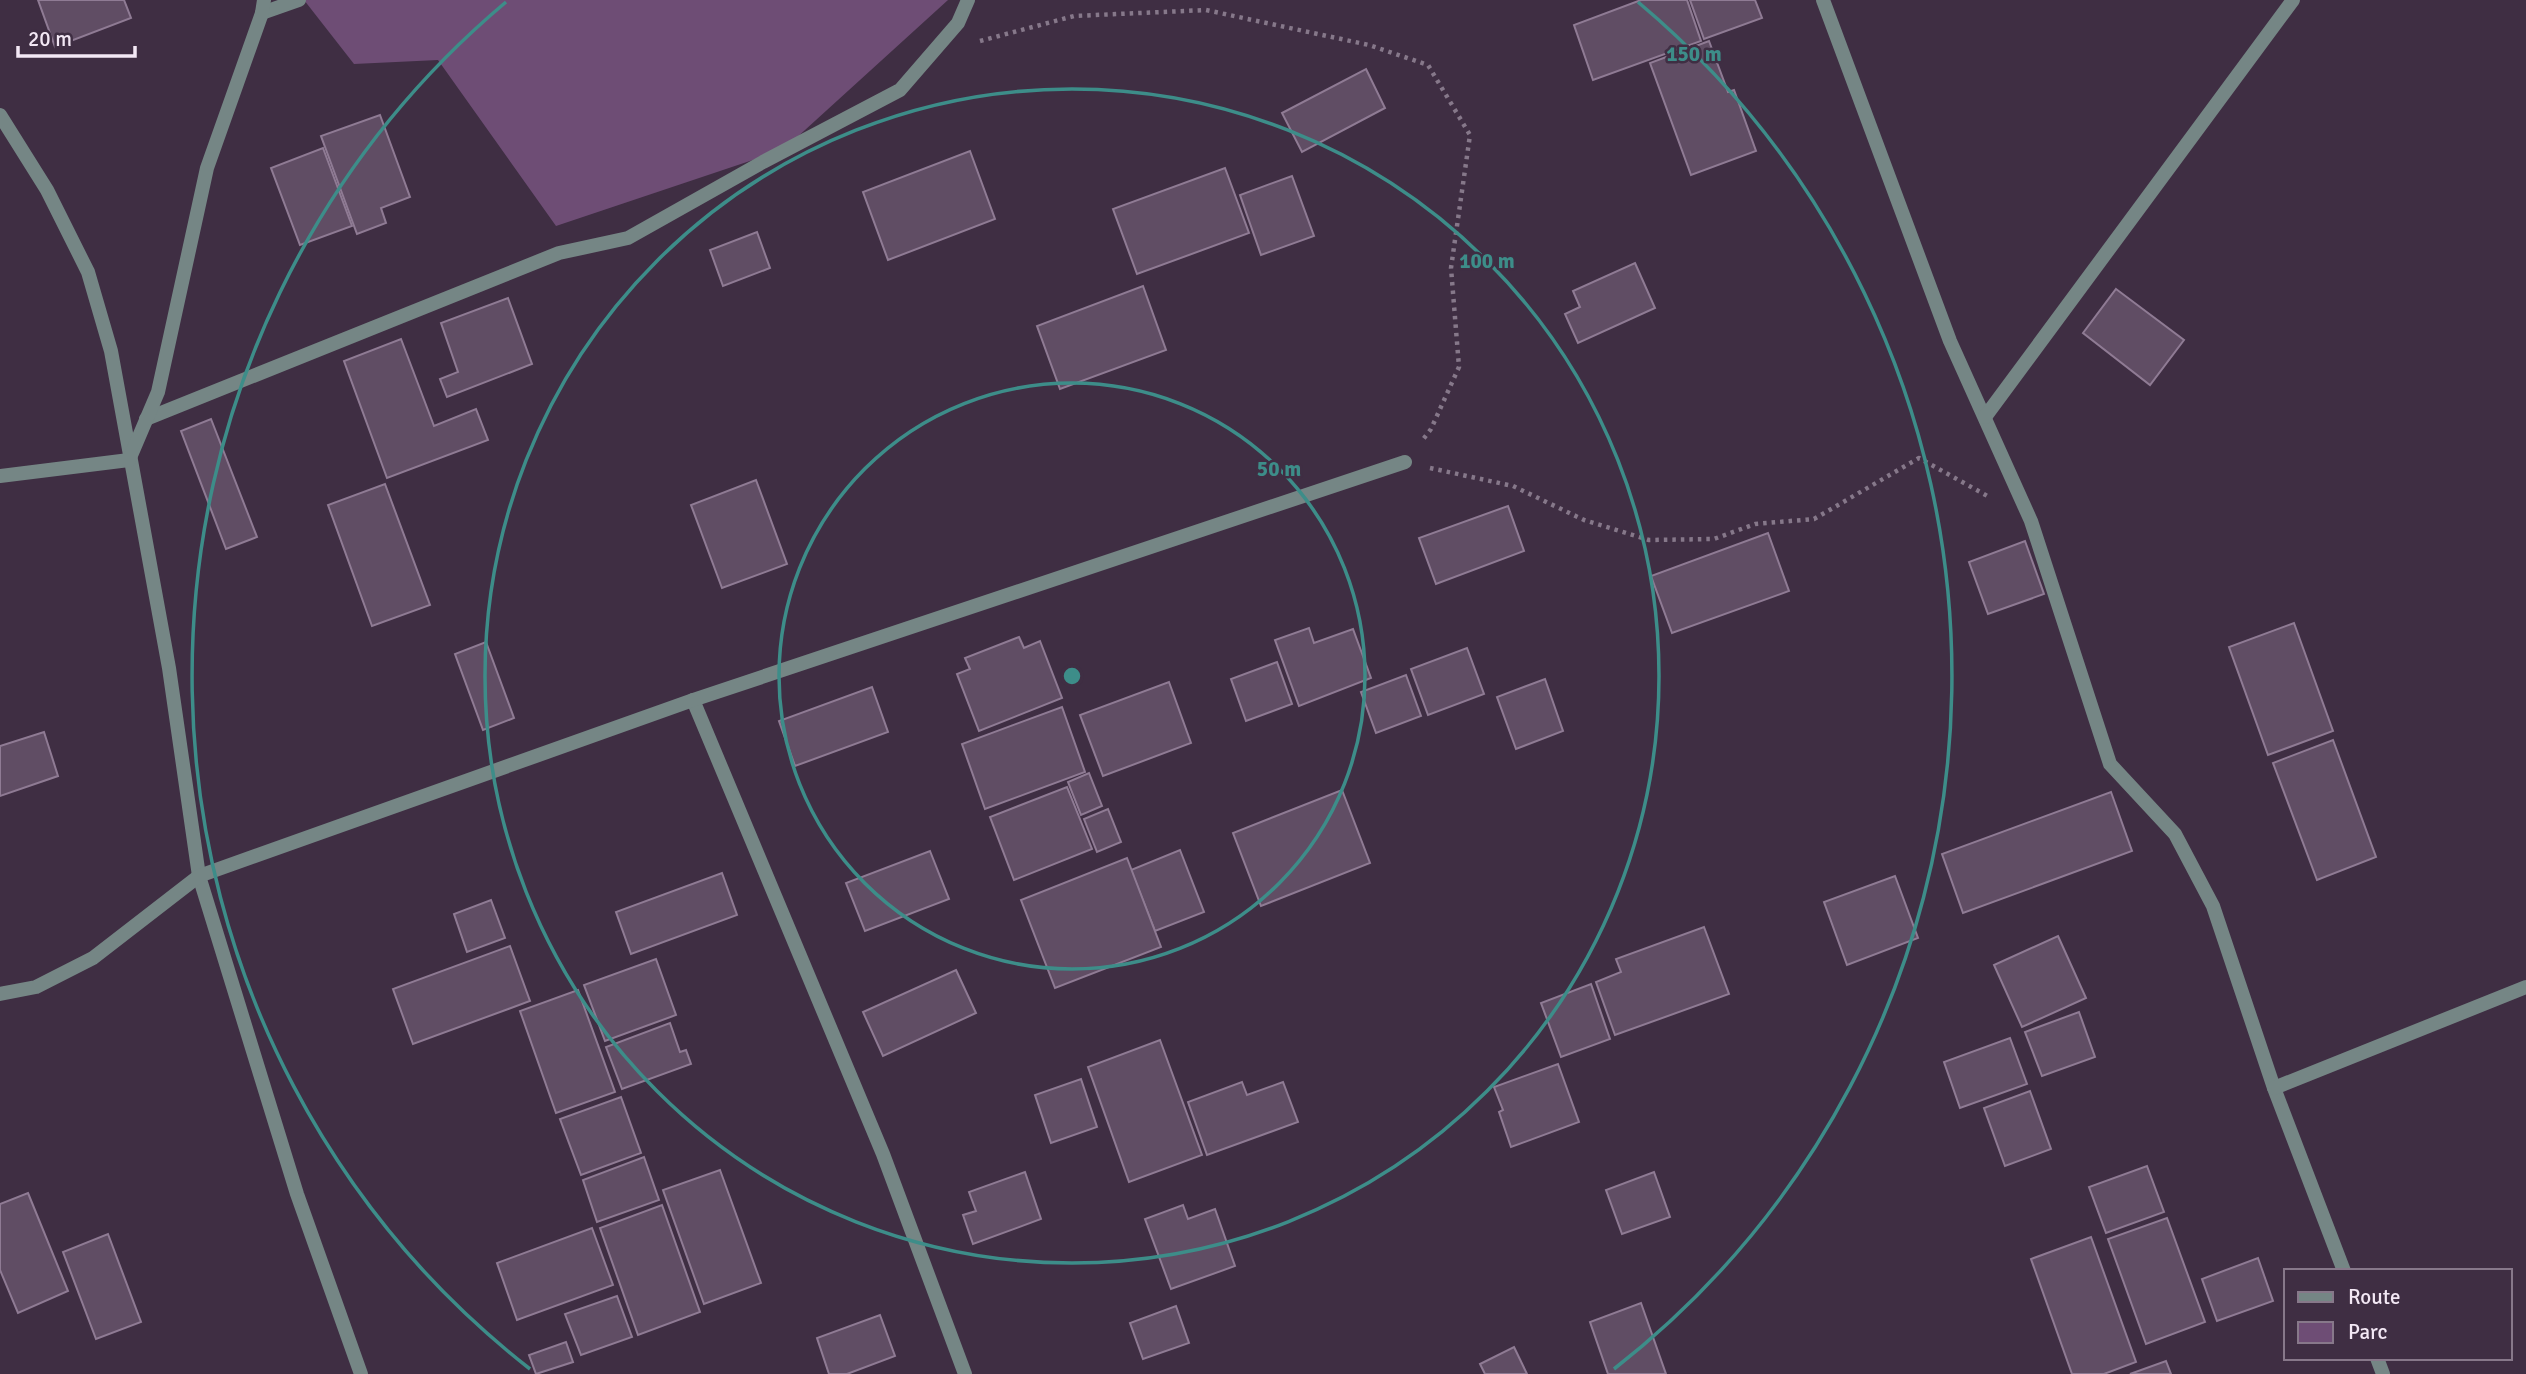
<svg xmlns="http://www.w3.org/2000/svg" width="2526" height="1374" font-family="Signika,sans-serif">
<rect width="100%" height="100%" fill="#3f2e43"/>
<!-- green -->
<path fill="#6e4d75" d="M 304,0 L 948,0 L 783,150 L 556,226 L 438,60 L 354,64 Z"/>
<!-- building -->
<g fill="#604d64" stroke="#8f7b94" stroke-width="2">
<path d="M 38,0 L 124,0 L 131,18 L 55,47 Z"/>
<path d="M 1641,0 L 1687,0 L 1701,41 L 1593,80 L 1574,25 Z"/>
<path d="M 1690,0 L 1755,0 L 1762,18 L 1704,39 Z"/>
<path d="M 1709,41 L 1728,92 L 1734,90 L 1756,151 L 1691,175 L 1650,63 Z"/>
<path d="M 1366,69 L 1385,108 L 1302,152 L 1282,113 Z"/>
<path d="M 380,115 L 410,197 L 381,208 L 386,223 L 357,234 L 321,136 Z"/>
<path d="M 323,148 L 352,226 L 300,245 L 271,168 Z"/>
<path d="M 970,151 L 995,219 L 888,260 L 863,192 Z"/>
<path d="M 1225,168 L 1249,233 L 1137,274 L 1113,209 Z"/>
<path d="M 1292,176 L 1314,236 L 1261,255 L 1240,195 Z"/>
<path d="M 757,232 L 770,268 L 723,286 L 710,250 Z"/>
<path d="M 1635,263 L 1655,308 L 1578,343 L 1565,314 L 1580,307 L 1573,291 Z"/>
<path d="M 1143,286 L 1166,350 L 1060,389 L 1037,326 Z"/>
<path d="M 2116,289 L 2184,340 L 2150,385 L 2083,333 Z"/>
<path d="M 508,298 L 532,364 L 447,397 L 440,379 L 458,372 L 441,323 Z"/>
<path d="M 401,339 L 434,426 L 476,409 L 488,440 L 387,478 L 344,361 Z"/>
<path d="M 211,419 L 257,537 L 226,549 L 181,431 Z"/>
<path d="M 756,480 L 787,564 L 722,588 L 691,505 Z"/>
<path d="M 385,484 L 430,605 L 372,626 L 328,505 Z"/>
<path d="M 1508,506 L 1524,551 L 1436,584 L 1419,538 Z"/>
<path d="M 1768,533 L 1789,591 L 1672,633 L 1651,576 Z"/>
<path d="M 2025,541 L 2044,594 L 1988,614 L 1969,562 Z"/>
<path d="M 2294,623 L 2333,731 L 2268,755 L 2229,647 Z"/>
<path d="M 1309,628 L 1314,643 L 1353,629 L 1371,678 L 1299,706 L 1275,640 Z"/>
<path d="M 1019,637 L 1024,648 L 1040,641 L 1062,698 L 979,731 L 957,674 L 970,669 L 965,658 Z"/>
<path d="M 486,642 L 514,718 L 483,730 L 455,654 Z"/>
<path d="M 1467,648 L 1484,694 L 1428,715 L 1411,669 Z"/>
<path d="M 1277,662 L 1292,704 L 1246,721 L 1231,679 Z"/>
<path d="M 1406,675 L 1421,716 L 1376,733 L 1361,692 Z"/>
<path d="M 1545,679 L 1563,731 L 1516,749 L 1497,697 Z"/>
<path d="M 1169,682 L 1191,743 L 1103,776 L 1080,715 Z"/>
<path d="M 872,687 L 888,732 L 795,766 L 779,721 Z"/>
<path d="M 1062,707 L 1085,772 L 985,809 L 962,744 Z"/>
<path d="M 44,732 L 58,776 L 0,796 L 0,746 Z"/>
<path d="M 2333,740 L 2376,857 L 2317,880 L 2273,763 Z"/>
<path d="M 1089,773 L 1102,806 L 1081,815 L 1068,782 Z"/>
<path d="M 1067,787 L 1092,849 L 1014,880 L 990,817 Z"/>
<path d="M 1342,790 L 1370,863 L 1261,906 L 1233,833 Z"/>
<path d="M 2111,792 L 2132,851 L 1963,913 L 1942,854 Z"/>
<path d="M 1108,809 L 1121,842 L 1097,852 L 1084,819 Z"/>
<path d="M 1180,850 L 1204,912 L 1155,931 L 1131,870 Z"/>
<path d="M 930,851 L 949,899 L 865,931 L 846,883 Z"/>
<path d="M 1127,858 L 1161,947 L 1055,988 L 1021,900 Z"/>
<path d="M 722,873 L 737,915 L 631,954 L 616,912 Z"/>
<path d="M 1895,876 L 1918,938 L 1847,965 L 1824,902 Z"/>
<path d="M 491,900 L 505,938 L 467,952 L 454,914 Z"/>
<path d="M 1704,927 L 1729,994 L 1615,1035 L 1596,982 L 1621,972 L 1616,959 Z"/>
<path d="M 2058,936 L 2086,998 L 2022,1027 L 1994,965 Z"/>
<path d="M 510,946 L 530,1001 L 413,1044 L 393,989 Z"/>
<path d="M 656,959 L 676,1015 L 605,1041 L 584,985 Z"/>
<path d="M 956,970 L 976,1013 L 883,1056 L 863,1012 Z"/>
<path d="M 1591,984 L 1610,1039 L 1561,1057 L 1541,1003 Z"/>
<path d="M 578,990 L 615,1092 L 556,1113 L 520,1011 Z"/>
<path d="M 2079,1012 L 2095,1057 L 2042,1076 L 2025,1032 Z"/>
<path d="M 670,1023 L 680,1052 L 686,1050 L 691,1064 L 622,1089 L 606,1047 Z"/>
<path d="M 2010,1038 L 2027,1084 L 1960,1108 L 1944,1062 Z"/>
<path d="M 1160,1040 L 1202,1155 L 1129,1182 L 1088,1067 Z"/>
<path d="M 1558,1064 L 1579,1122 L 1511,1147 L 1499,1112 L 1503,1110 L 1494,1087 Z"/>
<path d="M 1081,1079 L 1097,1127 L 1051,1143 L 1035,1095 Z"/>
<path d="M 1242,1082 L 1247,1095 L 1283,1082 L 1298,1122 L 1207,1155 L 1188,1102 Z"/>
<path d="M 2030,1091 L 2051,1149 L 2005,1166 L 1984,1108 Z"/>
<path d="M 621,1097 L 641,1153 L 581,1175 L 560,1119 Z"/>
<path d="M 644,1157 L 659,1200 L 597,1222 L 583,1180 Z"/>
<path d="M 2147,1166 L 2164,1212 L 2106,1233 L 2089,1187 Z"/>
<path d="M 720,1170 L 761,1283 L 704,1304 L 663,1190 Z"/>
<path d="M 1025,1172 L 1041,1219 L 973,1244 L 963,1215 L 976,1211 L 969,1192 Z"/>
<path d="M 1654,1172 L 1670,1217 L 1622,1234 L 1606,1190 Z"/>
<path d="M 28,1193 L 68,1291 L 18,1313 L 0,1270 L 0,1204 Z"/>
<path d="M 662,1205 L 700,1312 L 638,1335 L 600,1228 Z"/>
<path d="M 1183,1205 L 1188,1219 L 1215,1209 L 1235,1266 L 1171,1289 L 1145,1219 Z"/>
<path d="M 2167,1218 L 2205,1322 L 2146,1344 L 2108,1239 Z"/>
<path d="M 592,1228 L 613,1285 L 517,1320 L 497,1263 Z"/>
<path d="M 108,1234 L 141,1322 L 96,1339 L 63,1252 Z"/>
<path d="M 2091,1237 L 2136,1362 L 2104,1374 L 2072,1374 L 2031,1259 Z"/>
<path d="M 2258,1258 L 2273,1301 L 2217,1321 L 2202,1279 Z"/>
<path d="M 617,1296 L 632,1337 L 581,1355 L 565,1314 Z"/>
<path d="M 1641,1303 L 1666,1374 L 1608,1374 L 1590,1322 Z"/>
<path d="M 1176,1306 L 1189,1343 L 1143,1359 L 1130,1323 Z"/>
<path d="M 880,1315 L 895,1356 L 847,1374 L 829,1374 L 817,1338 Z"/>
<path d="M 566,1342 L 573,1362 L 536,1374 L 529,1355 Z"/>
<path d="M 1514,1347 L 1527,1374 L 1485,1374 L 1480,1364 Z"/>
<path d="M 2166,1361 L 2171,1374 L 2130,1374 Z"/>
</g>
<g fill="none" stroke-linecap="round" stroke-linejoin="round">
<!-- path -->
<g stroke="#86788a" stroke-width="4.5" stroke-dasharray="3.5 5" stroke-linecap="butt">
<path d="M 980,41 L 1074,16 L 1206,10 L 1369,45 L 1428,65 L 1470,135 L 1451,268 L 1459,367 L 1431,429 L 1421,442"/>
<path d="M 1430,468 L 1513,486 L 1584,520 L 1649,540 L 1714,539 L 1755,524 L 1814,519 L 1919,458 L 1991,498"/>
</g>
<!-- minor -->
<g stroke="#758685" stroke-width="14">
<path d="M 1823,0 L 1950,341 L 2031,521 L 2110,764 L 2175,834 L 2213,906 L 2274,1088 L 2344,1271"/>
<path d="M 262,13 L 299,0"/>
<path d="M 0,115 L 47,190 L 88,272 L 111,351 L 169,668 L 199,876 L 297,1194 L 361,1374"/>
<path d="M 1985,417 L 2293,0"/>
<path d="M 146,419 L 559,253 L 628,238 L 763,162 L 900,90 L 958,23 L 968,0"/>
<path d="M 0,476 L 129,460 L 158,392 L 207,168 L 262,13 L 264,0"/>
<path d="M 693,700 L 883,1154 L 965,1374"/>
<path d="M 0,994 L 36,987 L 93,958 L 199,876 L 693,700 L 1405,462"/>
<path d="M 2274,1088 L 2526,987"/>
<path d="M 2377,1358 L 2383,1374"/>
</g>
</g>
<!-- distance rings -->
<g fill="none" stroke="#3d8d89" stroke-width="3.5">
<circle cx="1072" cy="676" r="293"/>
<circle cx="1072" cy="676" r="587"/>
<path d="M530 1369A880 880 0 0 1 506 2M1638 2A880 880 0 0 1 1614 1369"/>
</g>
<circle cx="1072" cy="676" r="10" fill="#3d8d89" stroke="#3f2e43" stroke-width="3.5"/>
<g font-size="21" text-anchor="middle" font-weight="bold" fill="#3d8d89" stroke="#3f2e43" stroke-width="5" stroke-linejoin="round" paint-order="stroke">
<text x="1694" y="61">150 m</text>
<text x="1487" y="268">100 m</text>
<text x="1279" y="476">50 m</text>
</g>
<!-- legend -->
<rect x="2284" y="1269" width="228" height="91" fill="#3f2e43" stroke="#87788a" stroke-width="2"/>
<rect x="2298" y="1292" width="35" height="10" fill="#758685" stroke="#87788a" stroke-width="2"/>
<text x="2348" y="1304" font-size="21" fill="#f3e8f5">Route</text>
<rect x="2298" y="1322" width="35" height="21" fill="#6e4d75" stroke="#87788a" stroke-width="2"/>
<text x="2348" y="1339" font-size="21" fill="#f3e8f5">Parc</text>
<!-- scale -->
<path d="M18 46v10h117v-10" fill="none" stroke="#f3e8f5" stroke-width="3.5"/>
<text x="28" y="46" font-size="21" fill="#f3e8f5" stroke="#3f2e43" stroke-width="5" paint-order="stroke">20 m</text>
</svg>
